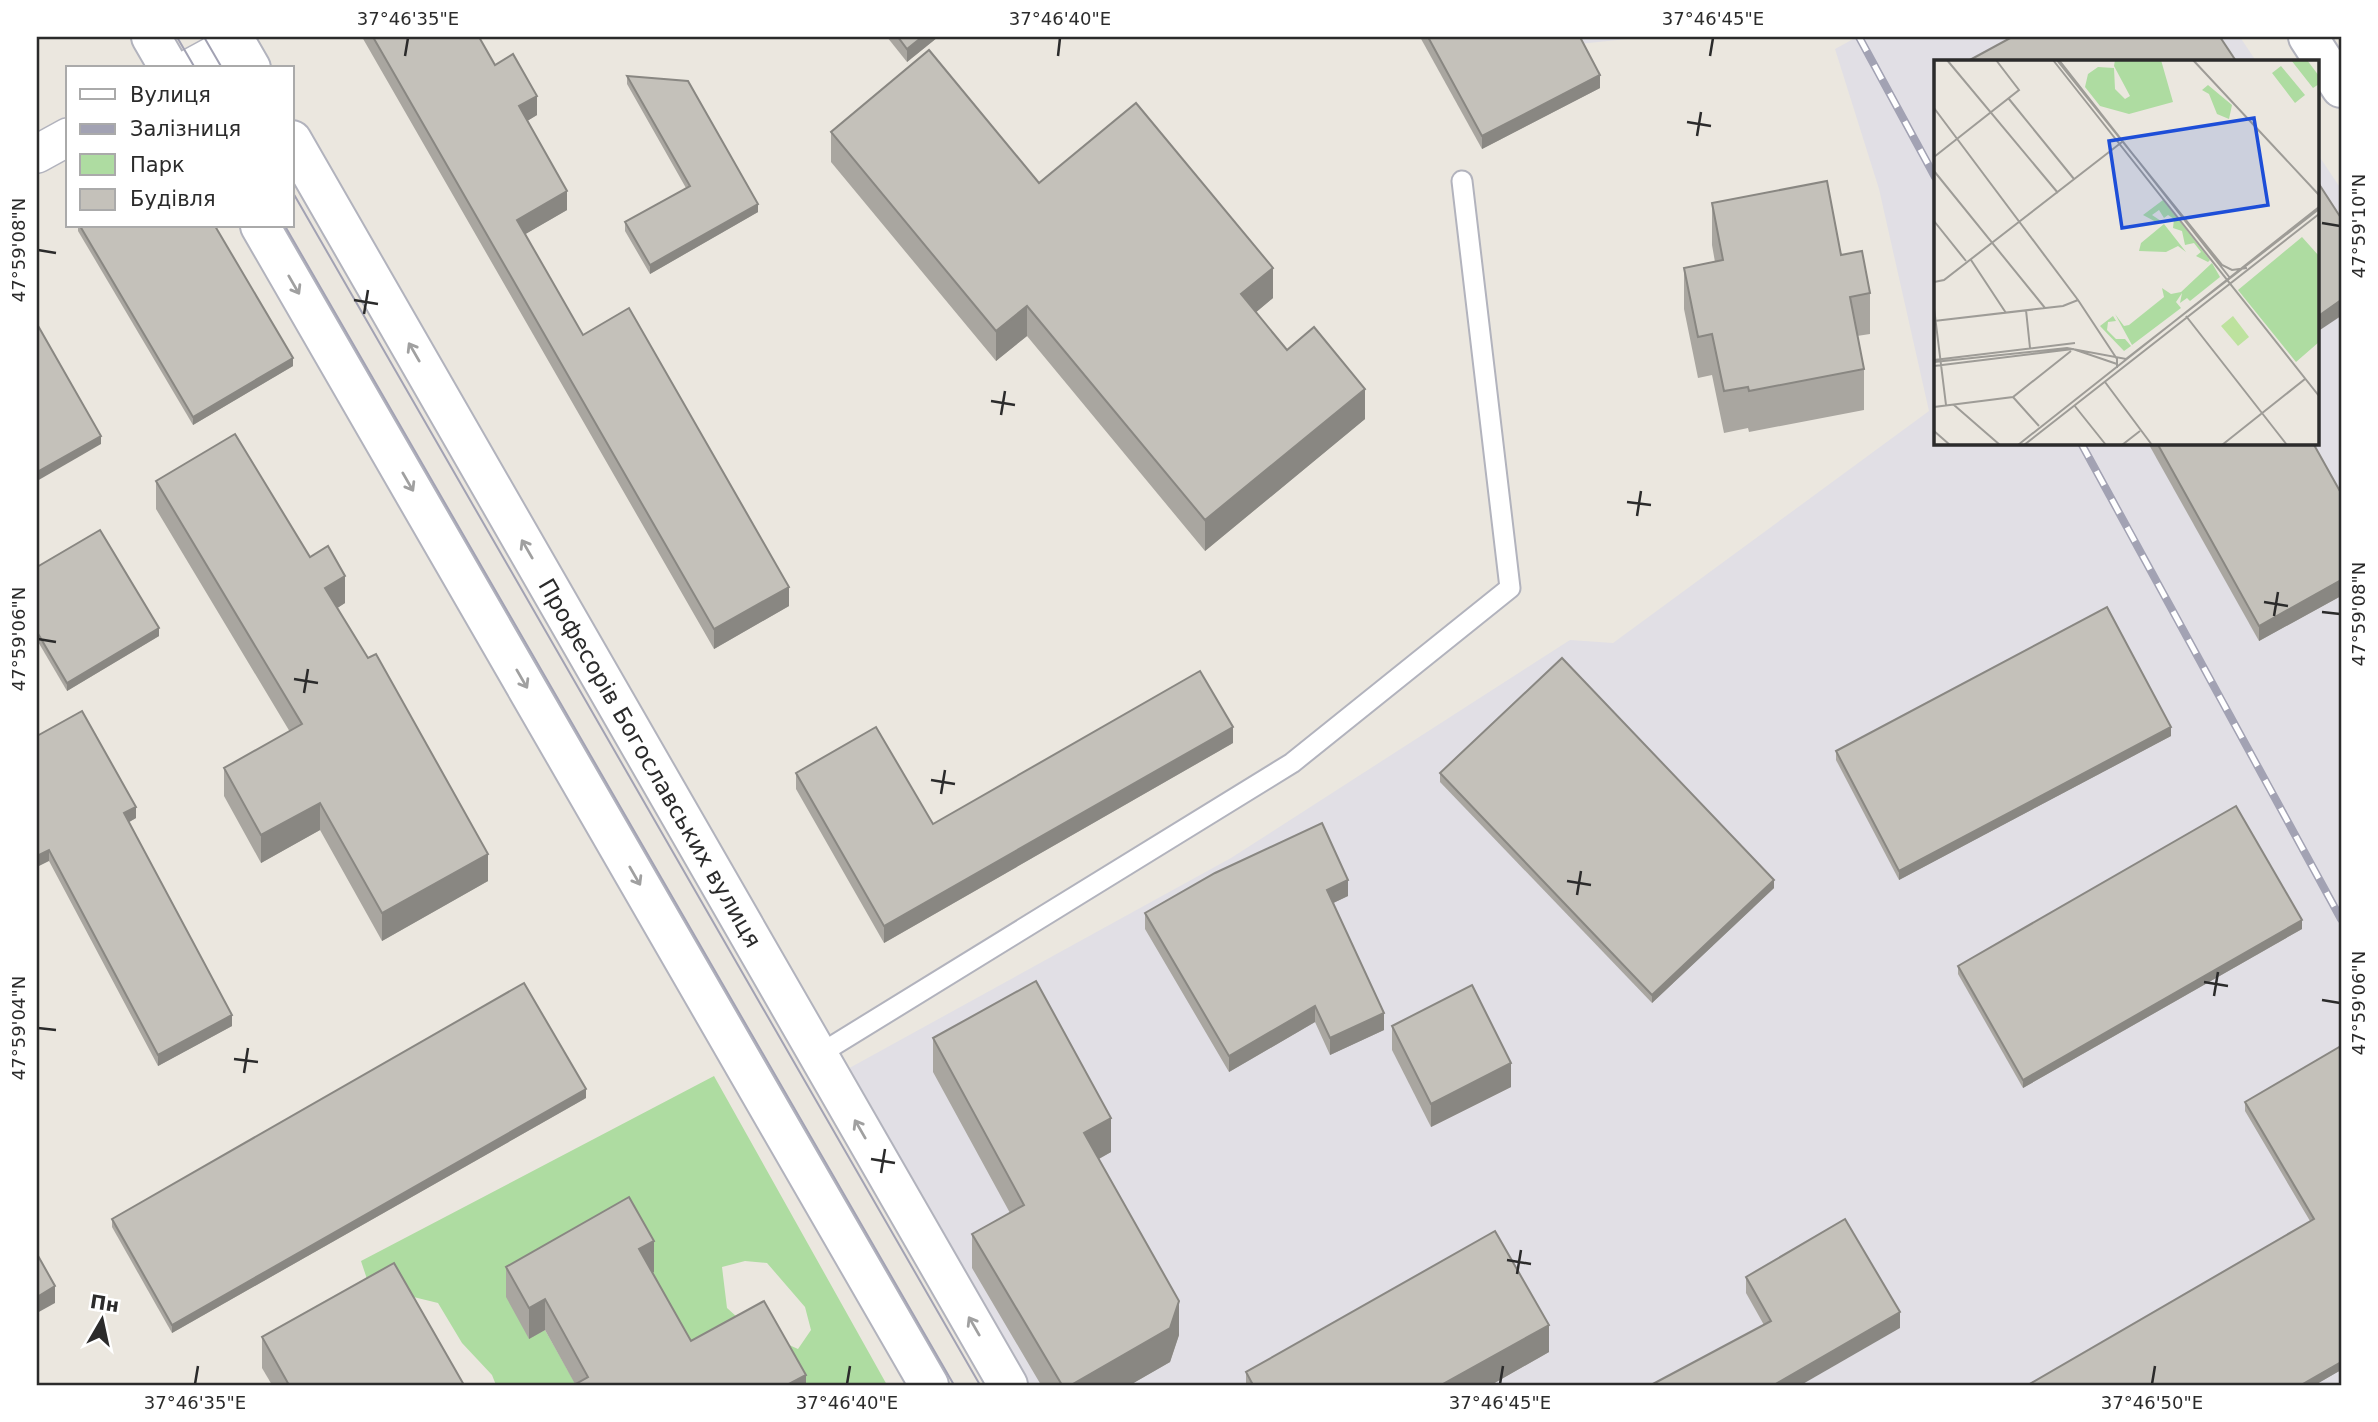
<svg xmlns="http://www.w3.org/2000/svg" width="2378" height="1422" font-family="'DejaVu Sans',sans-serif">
<rect width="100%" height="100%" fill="#ebe7df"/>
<!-- industrial -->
<g fill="#e1dfe5">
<path d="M 1575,37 L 1646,37 L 1579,44 Z"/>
<path d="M 1857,37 L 2240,37 L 2256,61 L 1935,61 L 1935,443 L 2317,443 L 2317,153 L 2341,189 L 2341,1385 L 1026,1385 L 844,1071 L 1231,858 L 1570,640 L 1613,643 L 1929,411 L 1879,189 L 1835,49 Z"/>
</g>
<!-- green -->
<path fill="#aedca1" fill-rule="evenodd" d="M 714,1076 L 887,1385 L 794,1385 L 692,1372 L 639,1280 L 654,1271 L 629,1228 L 529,1338 L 545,1330 L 576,1385 L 496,1385 L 492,1375 L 462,1343 L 438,1303 L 389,1291 L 368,1282 L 361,1261 ZM 745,1261 L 767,1263 L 805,1307 L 811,1330 L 798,1349 L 747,1326 L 727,1308 L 722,1267 Z"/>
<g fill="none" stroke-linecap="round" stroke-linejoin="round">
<defs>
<path id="lane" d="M 818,1055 L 1292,763 L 1510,588 L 1462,181"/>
<g id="street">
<path d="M 190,68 L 236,43"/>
<path d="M 37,154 L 68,137"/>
</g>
<g id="secondary">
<path d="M 151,37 L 169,68"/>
<path d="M 233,37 L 251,68"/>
<path d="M 2308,37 L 2341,88"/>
<path d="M 292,140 L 1008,1385"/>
<path d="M 260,226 L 929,1385"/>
</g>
</defs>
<!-- lane casing -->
<use href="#lane" stroke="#b2b3bd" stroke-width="23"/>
<!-- street casing -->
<use href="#street" stroke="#b2b3bd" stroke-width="40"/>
<!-- secondary casing -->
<use href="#secondary" stroke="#b2b3bd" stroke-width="42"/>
<!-- lane -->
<use href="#lane" stroke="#fff" stroke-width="19"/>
<!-- street -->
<use href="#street" stroke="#fff" stroke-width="37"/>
<!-- secondary -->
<use href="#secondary" stroke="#fff" stroke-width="38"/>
<!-- tram -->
<g stroke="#a2a2b3" stroke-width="2">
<path d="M 177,37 L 195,68"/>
<path d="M 204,37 L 222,68"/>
<path d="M 292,191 L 980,1385"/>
<path d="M 285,226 L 954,1385"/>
</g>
<defs>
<g id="rail">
<path d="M 1859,37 L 1935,177"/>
<path d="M 2081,443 L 2341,919"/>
</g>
</defs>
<!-- rail casing -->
<use href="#rail" stroke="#a2a2b3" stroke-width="8"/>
<!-- rail -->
<use href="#rail" stroke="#fff" stroke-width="5" stroke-dasharray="16" stroke-linecap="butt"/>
</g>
<!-- wall -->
<g fill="#a9a6a0">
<path d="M 362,37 L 479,37 L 495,65 L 537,115 L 527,121 L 567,210 L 525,234 L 583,335 L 789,606 L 714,649 Z"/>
<path d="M 887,37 L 938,37 L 907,62 Z"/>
<path d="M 1420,37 L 1580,37 L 1600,88 L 1482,149 Z"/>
<path d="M 627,76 L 758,212 L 650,274 L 625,231 L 625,222 L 686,188 L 627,84 Z"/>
<path d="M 831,132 L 1039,183 L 1273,298 L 1256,312 L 1287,350 L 1365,419 L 1205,551 L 1027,336 L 996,361 L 831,162 Z"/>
<path d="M 1712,203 L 1841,255 L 1870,293 L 1870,334 L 1857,336 L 1864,369 L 1864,410 L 1749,432 L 1748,428 L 1724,433 L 1712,375 L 1698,378 L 1684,309 L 1684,268 L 1715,262 L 1712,245 Z"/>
<path d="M 78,226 L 215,226 L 293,366 L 193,425 L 78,231 Z"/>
<path d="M 2148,443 L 2313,443 L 2341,493 L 2341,596 L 2259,641 Z"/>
<path d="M 156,481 L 310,557 L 345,603 L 337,608 L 488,881 L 382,941 L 320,830 L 261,863 L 224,796 L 224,768 L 290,732 L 156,509 Z"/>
<path d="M 37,567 L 159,636 L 67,691 L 37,640 Z"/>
<path d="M 37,736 L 136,818 L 129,822 L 232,1026 L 158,1066 L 49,861 Z"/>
<path d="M 2171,736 L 1899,880 L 1836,760 L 1836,751 Z"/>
<path d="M 1233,743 L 884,943 L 796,789 L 796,773 L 933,824 Z"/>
<path d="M 1440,773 L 1774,888 L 1652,1003 L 1440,782 Z"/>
<path d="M 1348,896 L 1333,903 L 1384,1030 L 1330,1055 L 1315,1022 L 1229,1072 L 1145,929 L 1145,913 Z"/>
<path d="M 2302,929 L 2023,1088 L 1958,974 L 1958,966 Z"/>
<path d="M 1392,1026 L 1511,1087 L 1431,1127 L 1392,1050 Z"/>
<path d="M 933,1038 L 1111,1152 L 1099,1159 L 1179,1335 L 1170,1362 L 1130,1385 L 1041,1385 L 972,1268 L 972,1234 L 1010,1213 L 933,1072 Z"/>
<path d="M 2341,1046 L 2341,1370 L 2315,1385 L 2310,1221 L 2245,1111 L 2245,1102 Z"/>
<path d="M 586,1098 L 172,1333 L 112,1227 L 112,1219 Z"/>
<path d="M 506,1267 L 654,1272 L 652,1272 L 691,1341 L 806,1385 L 575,1384 L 545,1330 L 529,1339 L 506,1297 Z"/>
<path d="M 1746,1277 L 1900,1328 L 1764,1325 L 1746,1293 Z"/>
<path d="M 262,1337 L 464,1385 L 272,1385 L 262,1368 Z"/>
<path d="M 1549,1352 L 1491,1385 L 1246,1385 L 1246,1372 Z"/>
</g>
<!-- shaded-wall -->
<g fill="#898782">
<path d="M 922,37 L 938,37 L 907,62 L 907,49 Z"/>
<path d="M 1600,75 L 1600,88 L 1482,149 L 1482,136 Z"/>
<path d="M 537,96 L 537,115 L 519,126 L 519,106 Z"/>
<path d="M 567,191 L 567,210 L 517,239 L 517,220 Z"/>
<path d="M 758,204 L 758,212 L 650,274 L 650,265 Z"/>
<path d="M 1273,268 L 1273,298 L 1241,325 L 1241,294 Z"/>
<path d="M 2341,300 L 2341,316 L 2317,332 L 2317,317 Z"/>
<path d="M 1027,306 L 1027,336 L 996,361 L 996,331 Z"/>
<path d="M 293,358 L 293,366 L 193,425 L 193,417 Z"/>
<path d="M 1365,389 L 1365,419 L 1205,551 L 1205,520 Z"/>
<path d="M 101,436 L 101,444 L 37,481 L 37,472 Z"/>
<path d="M 345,576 L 345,603 L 325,616 L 325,588 Z"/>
<path d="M 2341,580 L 2341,596 L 2259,641 L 2259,626 Z"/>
<path d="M 789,587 L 789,606 L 714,649 L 714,629 Z"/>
<path d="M 159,628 L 159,636 L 67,691 L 67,683 Z"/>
<path d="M 1233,727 L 1233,743 L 884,943 L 884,926 Z"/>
<path d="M 2171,727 L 2171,736 L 1899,880 L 1899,871 Z"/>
<path d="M 320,803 L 320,830 L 261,863 L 261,835 Z"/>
<path d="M 136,807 L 136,818 L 124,825 L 124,813 Z"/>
<path d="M 49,850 L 49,861 L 37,867 L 37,856 Z"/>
<path d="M 488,854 L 488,881 L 382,941 L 382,913 Z"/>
<path d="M 1348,880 L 1348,896 L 1327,906 L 1327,890 Z"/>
<path d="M 1774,880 L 1774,888 L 1652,1003 L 1652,995 Z"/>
<path d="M 2302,920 L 2302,929 L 2023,1088 L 2023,1080 Z"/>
<path d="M 1315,1006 L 1315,1022 L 1229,1072 L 1229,1056 Z"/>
<path d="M 1384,1013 L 1384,1030 L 1330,1055 L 1330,1038 Z"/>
<path d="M 232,1015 L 232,1026 L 158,1066 L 158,1055 Z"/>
<path d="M 1511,1063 L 1511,1087 L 1431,1127 L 1431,1104 Z"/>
<path d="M 586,1089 L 586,1098 L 172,1333 L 172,1325 Z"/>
<path d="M 1111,1118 L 1111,1152 L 1084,1167 L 1084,1133 Z"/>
<path d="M 654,1241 L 654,1272 L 639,1280 L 639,1249 Z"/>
<path d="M 55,1286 L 55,1303 L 37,1313 L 37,1297 Z"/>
<path d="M 545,1299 L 545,1330 L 529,1339 L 529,1308 Z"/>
<path d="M 1179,1301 L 1179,1335 L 1170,1362 L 1130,1385 L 1071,1385 Z"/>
<path d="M 1900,1312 L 1900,1328 L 1801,1385 L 1774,1385 Z"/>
<path d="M 1549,1325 L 1549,1352 L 1491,1385 L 1441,1385 Z"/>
<path d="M 2341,1362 L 2341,1370 L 2315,1385 L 2301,1385 Z"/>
<path d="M 806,1375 L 806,1385 L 787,1385 Z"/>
</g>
<!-- building -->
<g fill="#c4c1ba" stroke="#898782" stroke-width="2">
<path d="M 373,37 L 479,37 L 495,65 L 513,54 L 537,96 L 519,106 L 567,191 L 517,220 L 583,335 L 629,308 L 789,587 L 714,629 Z"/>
<path d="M 898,37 L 922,37 L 907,49 Z"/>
<path d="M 1428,37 L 1580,37 L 1600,75 L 1482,136 Z"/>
<path d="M 2012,37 L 2220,37 L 2236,61 L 1968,61 Z"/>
<path d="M 929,50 L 1039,183 L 1136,103 L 1273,268 L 1241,294 L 1287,350 L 1314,327 L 1365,389 L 1205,520 L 1027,306 L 996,331 L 831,132 Z"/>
<path d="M 627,76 L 688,81 L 758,204 L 650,265 L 625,222 L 690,186 Z"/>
<path d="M 1827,181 L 1841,255 L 1862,251 L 1870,293 L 1850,297 L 1864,369 L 1749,391 L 1748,387 L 1724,391 L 1712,334 L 1698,337 L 1684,268 L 1723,260 L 1712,203 Z"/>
<path d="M 2317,181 L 2341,218 L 2341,300 L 2317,317 Z"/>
<path d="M 80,226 L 215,226 L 293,358 L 193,417 Z"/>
<path d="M 37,324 L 101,436 L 37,472 Z"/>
<path d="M 235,434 L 310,557 L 328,546 L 345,576 L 325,588 L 368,658 L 376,654 L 488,854 L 382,913 L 320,803 L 261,835 L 224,768 L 302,724 L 156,481 Z"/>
<path d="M 2157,443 L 2313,443 L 2341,493 L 2341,580 L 2259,626 Z"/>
<path d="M 100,530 L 159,628 L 67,683 L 37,632 L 37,567 Z"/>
<path d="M 2107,607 L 2171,727 L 1899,871 L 1836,751 Z"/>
<path d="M 1562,658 L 1774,880 L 1652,995 L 1440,773 Z"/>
<path d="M 1200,671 L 1233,727 L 884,926 L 796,773 L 876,727 L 933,824 Z"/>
<path d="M 82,711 L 136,807 L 124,813 L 232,1015 L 158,1055 L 49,850 L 37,856 L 37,736 Z"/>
<path d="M 2236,806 L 2302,920 L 2023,1080 L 1958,966 Z"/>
<path d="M 1322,823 L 1348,880 L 1327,890 L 1384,1013 L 1330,1038 L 1315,1006 L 1229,1056 L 1145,913 L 1215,873 Z"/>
<path d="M 1036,981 L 1111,1118 L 1084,1133 L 1179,1301 L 1170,1328 L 1071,1385 L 1062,1385 L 972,1234 L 1024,1205 L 933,1038 Z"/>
<path d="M 524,983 L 586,1089 L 172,1325 L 112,1219 Z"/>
<path d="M 1472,985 L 1511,1063 L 1431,1104 L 1392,1026 Z"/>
<path d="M 2341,1046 L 2341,1362 L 2301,1385 L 2028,1385 L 2314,1219 L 2245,1102 Z"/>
<path d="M 629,1197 L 654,1241 L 639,1249 L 691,1341 L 764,1301 L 806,1375 L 787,1385 L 574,1385 L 588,1377 L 545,1299 L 529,1308 L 506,1267 Z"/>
<path d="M 1845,1219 L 1900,1312 L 1774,1385 L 1651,1385 L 1771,1321 L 1746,1277 Z"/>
<path d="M 1495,1231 L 1549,1325 L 1441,1385 L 1253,1385 L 1246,1372 Z"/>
<path d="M 37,1254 L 55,1286 L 37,1297 Z"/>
<path d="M 394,1263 L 464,1385 L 289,1385 L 262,1337 Z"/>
</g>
<!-- one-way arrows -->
<defs><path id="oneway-shaft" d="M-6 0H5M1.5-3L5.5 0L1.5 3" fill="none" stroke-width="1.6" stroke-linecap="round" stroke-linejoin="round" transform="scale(1.75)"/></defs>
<g stroke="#a0a0a0">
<use href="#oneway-shaft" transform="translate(294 285) rotate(60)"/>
<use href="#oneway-shaft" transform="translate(414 352) rotate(-120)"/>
<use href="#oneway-shaft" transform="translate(408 482) rotate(60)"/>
<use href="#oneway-shaft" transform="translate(527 549) rotate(-120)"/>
<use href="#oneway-shaft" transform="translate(522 679) rotate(60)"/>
<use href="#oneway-shaft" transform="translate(635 876) rotate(60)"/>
<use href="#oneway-shaft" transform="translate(860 1129) rotate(-120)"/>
<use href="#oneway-shaft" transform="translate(974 1326) rotate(-120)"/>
</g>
<!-- ticks -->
<path fill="none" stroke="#2b2b2b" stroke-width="2.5" d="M 405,56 L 408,38M 1058,56 L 1060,38M 1710,56 L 1713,38M 1687,122 L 1711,126M 1697,136 L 1701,112M 2322,223 L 2340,226M 38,250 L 56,253M 354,300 L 378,304M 364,314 L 368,290M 991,401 L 1015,405M 1001,415 L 1005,391M 1627,502 L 1651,505M 1637,516 L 1641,491M 2264,602 L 2288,606M 2322,612 L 2340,614M 2274,616 L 2278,592M 38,639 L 56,642M 294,679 L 318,683M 304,693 L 308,669M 931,780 L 955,784M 941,794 L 945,770M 1567,881 L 1591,885M 1577,895 L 1581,871M 2204,982 L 2228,986M 2214,996 L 2218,972M 2322,1000 L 2340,1003M 38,1028 L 56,1030M 234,1059 L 258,1062M 244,1073 L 248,1048M 871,1159 L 895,1163M 881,1173 L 885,1149M 1507,1260 L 1531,1264M 1517,1274 L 1521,1250M 195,1384 L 198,1366M 847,1384 L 850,1366M 1500,1384 L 1503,1366M 2152,1384 L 2155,1366"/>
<g text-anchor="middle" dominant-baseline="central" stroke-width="5" stroke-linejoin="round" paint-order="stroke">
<!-- street labels -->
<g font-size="23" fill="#2b2b2b" stroke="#fff">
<text transform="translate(650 763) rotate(60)">Професорів Богославських вулиця</text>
</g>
</g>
<!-- overview -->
<g transform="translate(1934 60)">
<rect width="385" height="385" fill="#ebe7df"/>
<path d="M 181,0 L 227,0 L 239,42 L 195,54 L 166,46 L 151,27 L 154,14 L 164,7 L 180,8 L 181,29 L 191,39 L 196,36 L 180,6 ZM 357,0 L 373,0 L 385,16 L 385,24 L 379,28 ZM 347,6 L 371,35 L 361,43 L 338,13 ZM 274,25 L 298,45 L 295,59 L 283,54 L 275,34 L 268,30 ZM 229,140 L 276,200 L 274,202 L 262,196 L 267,192 L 260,183 L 251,185 L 248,171 L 239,168 L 240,159 L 234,155 L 230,158 L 225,150 L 218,155 L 227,161 L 224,163 L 209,155 ZM 230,164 L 252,192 L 244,186 L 232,192 L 205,191 L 207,183 ZM 368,177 L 385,196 L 385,282 L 362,302 L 304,230 ZM 278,203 L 286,217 L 256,241 L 253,238 L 246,243 L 248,233 L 242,242 L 247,248 L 198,285 L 181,254 L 190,266 L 195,265 L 230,237 L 228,228 L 237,234 L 247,232 ZM 179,256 L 182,261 L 174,262 L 173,270 L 182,279 L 191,279 L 197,286 L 190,291 L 166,266 Z" fill="#aedca1"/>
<path d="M 299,256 L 315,277 L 304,286 L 287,266 Z" fill="#bde29e"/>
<path fill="none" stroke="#9e9c97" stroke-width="2" d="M 13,0 L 124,133M 119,0 L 385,336M 123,0 L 288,205 L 298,210 L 313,208M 125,0 L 296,218M 259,0 L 385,135M 75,39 L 140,119M 0,48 L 144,240 L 183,299 L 183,308M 0,97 L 85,30 L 62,0M 0,111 L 111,248M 0,161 L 32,201M 37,200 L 72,253M 0,222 L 10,220 L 188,82M 0,248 L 12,345M 92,250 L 96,288M 252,256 L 353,385M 0,261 L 129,246 L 144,240M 0,300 L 141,283M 0,302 L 133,288 L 192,299 L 385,149M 0,306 L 139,289 L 183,304M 171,322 L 218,385M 79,337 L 105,366M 20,345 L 66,385M 140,345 L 172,385M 0,347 L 79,337 L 137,291M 0,371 L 16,385M 84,385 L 385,147M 90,385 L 385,154M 188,385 L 206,371M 288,385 L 371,319"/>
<path fill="#1d4ed8" fill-opacity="0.15" stroke="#1d4ed8" stroke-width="3.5" d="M 320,58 L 334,145 L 188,168 L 175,81 Z"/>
<rect width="385" height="385" fill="none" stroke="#2b2b2b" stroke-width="3.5"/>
</g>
<!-- border -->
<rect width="2378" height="1422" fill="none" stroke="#ffffff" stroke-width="77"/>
<!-- legend -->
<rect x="66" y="66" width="228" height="161" fill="#ffffff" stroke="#aaaaaa" stroke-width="2"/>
<rect x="80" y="89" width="35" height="10" fill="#ffffff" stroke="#aaaaaa" stroke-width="2"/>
<text x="130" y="102" font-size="21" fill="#2b2b2b">Вулиця</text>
<rect x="80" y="124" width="35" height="10" fill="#a2a2b3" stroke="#aaaaaa" stroke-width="2"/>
<text x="130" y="136" font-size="21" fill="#2b2b2b">Залізниця</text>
<rect x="80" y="154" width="35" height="21" fill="#aedca1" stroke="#aaaaaa" stroke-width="2"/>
<text x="130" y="172" font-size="21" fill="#2b2b2b">Парк</text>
<rect x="80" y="189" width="35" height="21" fill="#c4c1ba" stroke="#aaaaaa" stroke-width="2"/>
<text x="130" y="206" font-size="21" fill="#2b2b2b">Будівля</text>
<!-- north arrow -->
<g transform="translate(102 1320) rotate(9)" stroke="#ffffff" stroke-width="5" paint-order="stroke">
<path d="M0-5L12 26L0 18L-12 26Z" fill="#2b2b2b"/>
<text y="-10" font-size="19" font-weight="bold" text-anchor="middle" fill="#2b2b2b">Пн</text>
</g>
<rect x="38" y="38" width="2302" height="1346" fill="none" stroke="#2b2b2b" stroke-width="2.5"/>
<g font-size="18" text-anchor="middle" fill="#2b2b2b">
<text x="408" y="25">37°46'35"E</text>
<text x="1060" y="25">37°46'40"E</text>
<text x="1713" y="25">37°46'45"E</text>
<text transform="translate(2359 226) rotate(-90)" y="6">47°59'10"N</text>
<text transform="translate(19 250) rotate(-90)" y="6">47°59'08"N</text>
<text transform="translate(2359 614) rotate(-90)" y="6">47°59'08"N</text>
<text transform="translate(19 639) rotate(-90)" y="6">47°59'06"N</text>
<text transform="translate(2359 1003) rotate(-90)" y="6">47°59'06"N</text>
<text transform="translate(19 1028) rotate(-90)" y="6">47°59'04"N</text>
<text x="195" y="1409">37°46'35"E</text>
<text x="847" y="1409">37°46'40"E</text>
<text x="1500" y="1409">37°46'45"E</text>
<text x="2152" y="1409">37°46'50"E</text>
</g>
</svg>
